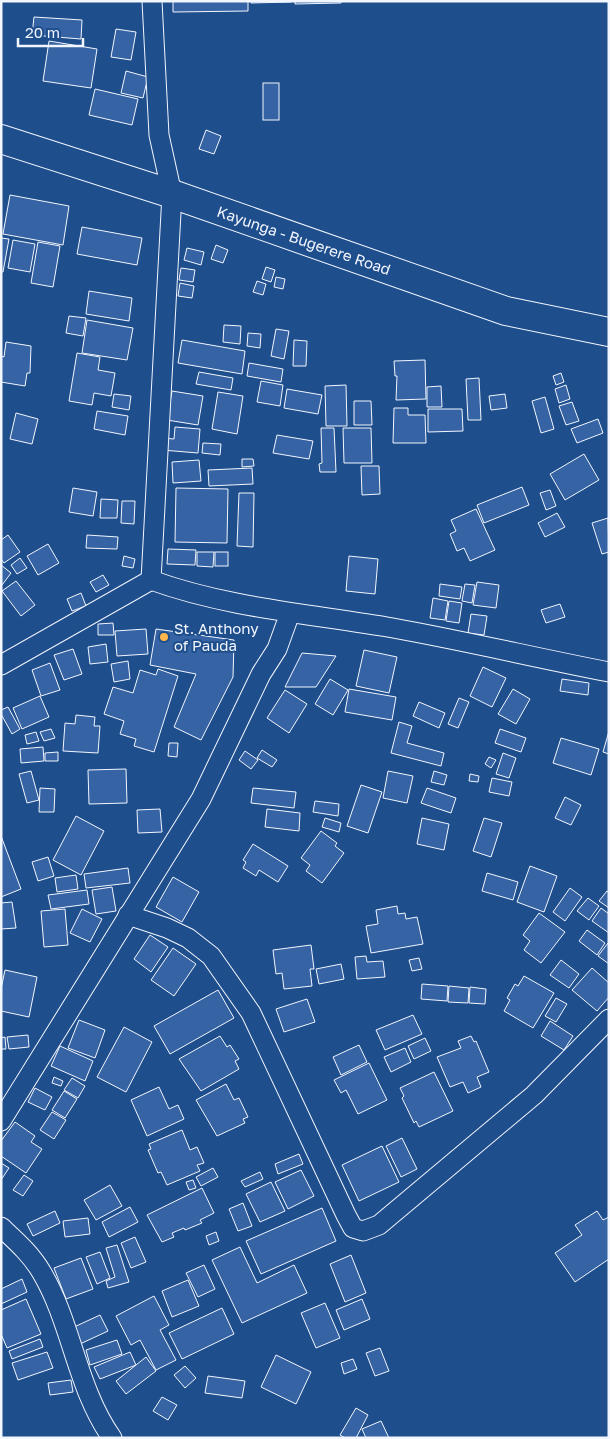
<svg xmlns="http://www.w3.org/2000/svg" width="610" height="1439" font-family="'Golos Text',sans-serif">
<rect width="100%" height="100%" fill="#1f4e8c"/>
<!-- building -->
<g fill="#3563a3" stroke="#f2f6ff">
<path d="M 173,1 L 248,1 L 248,11 L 173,12 Z"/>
<path d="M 251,1 L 291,1 L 291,2 L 251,3 Z"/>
<path d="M 295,1 L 341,1 L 341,3 L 295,4 Z"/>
<path d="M 34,17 L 82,20 L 81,39 L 32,35 Z"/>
<path d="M 116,29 L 136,32 L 131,60 L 111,57 Z"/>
<path d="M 49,41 L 97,49 L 91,88 L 43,81 Z"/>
<path d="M 126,71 L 148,77 L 143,98 L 121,93 Z"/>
<rect x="263" y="83" width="16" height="37"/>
<path d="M 95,89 L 138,99 L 132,125 L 89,115 Z"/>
<path d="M 206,130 L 221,136 L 214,154 L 199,149 Z"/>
<path d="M 10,195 L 69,206 L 63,245 L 3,234 Z"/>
<path d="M 82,227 L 142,238 L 137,265 L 77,254 Z"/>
<path d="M 1,238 L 9,239 L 3,272 L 1,272 Z"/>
<path d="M 13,240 L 35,244 L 30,272 L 8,268 Z"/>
<path d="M 38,242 L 60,246 L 53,287 L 31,283 Z"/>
<path d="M 216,245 L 228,250 L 223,263 L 211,259 Z"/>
<path d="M 187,248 L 204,252 L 201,265 L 184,260 Z"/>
<path d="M 266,267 L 275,270 L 271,282 L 262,279 Z"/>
<path d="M 181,268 L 195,270 L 193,282 L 179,280 Z"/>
<path d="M 276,277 L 285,279 L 283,289 L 274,287 Z"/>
<path d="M 257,281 L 266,284 L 263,295 L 253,292 Z"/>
<path d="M 180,283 L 194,286 L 192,298 L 178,296 Z"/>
<path d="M 89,291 L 132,298 L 129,321 L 86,314 Z"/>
<path d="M 69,316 L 86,318 L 83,336 L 66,333 Z"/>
<path d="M 87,320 L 133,328 L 127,360 L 82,353 Z"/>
<path d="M 224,325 L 241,326 L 240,344 L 223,342 Z"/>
<path d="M 276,329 L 289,331 L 284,359 L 271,356 Z"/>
<path d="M 248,333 L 261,334 L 260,348 L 247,346 Z"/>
<path d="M 182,340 L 245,351 L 242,374 L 178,363 Z"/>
<path d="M 294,340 L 307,341 L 306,366 L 293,366 Z"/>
<path d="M 6,342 L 31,346 L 30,373 L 27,373 L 25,386 L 1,382 L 1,356 L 4,357 Z"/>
<path d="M 77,353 L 100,357 L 98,370 L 115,373 L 111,396 L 94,393 L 92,405 L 69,401 Z"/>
<path d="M 425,360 L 426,399 L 396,400 L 397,376 L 395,376 L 394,361 Z"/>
<path d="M 249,363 L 283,369 L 281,382 L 247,376 Z"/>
<path d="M 199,372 L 233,378 L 231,390 L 196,384 Z"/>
<path d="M 561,373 L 564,382 L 556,385 L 553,376 Z"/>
<path d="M 479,378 L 481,420 L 468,420 L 466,379 Z"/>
<path d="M 261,381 L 283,385 L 280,406 L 257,402 Z"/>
<path d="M 346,385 L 347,426 L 326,426 L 325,386 Z"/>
<path d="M 566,385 L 570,399 L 559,403 L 555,389 Z"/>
<path d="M 441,386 L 442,407 L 427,407 L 427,387 Z"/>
<path d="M 287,389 L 322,395 L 318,414 L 284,408 Z"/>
<path d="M 172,391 L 203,396 L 198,425 L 167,420 Z"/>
<path d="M 218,392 L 243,396 L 237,434 L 212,429 Z"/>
<path d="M 114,394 L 131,396 L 129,410 L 112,407 Z"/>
<path d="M 505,394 L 507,408 L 491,410 L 489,396 Z"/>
<path d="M 545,397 L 554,429 L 541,433 L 532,401 Z"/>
<path d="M 354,401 L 371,401 L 372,425 L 354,425 Z"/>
<path d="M 572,402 L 579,421 L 566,425 L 559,406 Z"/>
<path d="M 394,408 L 408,408 L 408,415 L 425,415 L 426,443 L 393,443 Z"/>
<path d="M 428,409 L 462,409 L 463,431 L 428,432 Z"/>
<path d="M 97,411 L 128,416 L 125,435 L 94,429 Z"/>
<path d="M 16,413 L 38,419 L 32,444 L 10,439 Z"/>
<path d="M 598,419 L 603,433 L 577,443 L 571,429 Z"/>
<path d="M 175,427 L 200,429 L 198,453 L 162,450 L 163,438 L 174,439 Z"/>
<path d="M 321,428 L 334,428 L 336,472 L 320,472 L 319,464 L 322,463 Z"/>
<path d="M 343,428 L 371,428 L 372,463 L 344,463 Z"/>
<path d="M 277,435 L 313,441 L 309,459 L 273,453 Z"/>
<path d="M 203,443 L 221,444 L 220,455 L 202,453 Z"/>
<path d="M 584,454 L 599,480 L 565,500 L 550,474 Z"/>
<path d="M 242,459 L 253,459 L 254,466 L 242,467 Z"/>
<path d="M 199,460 L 201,481 L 173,483 L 172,462 Z"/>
<path d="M 361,466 L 379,466 L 380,494 L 362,495 Z"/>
<path d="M 252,468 L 253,484 L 209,486 L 208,470 Z"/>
<path d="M 522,487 L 529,505 L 484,523 L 477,505 Z"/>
<path d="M 73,488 L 97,492 L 93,516 L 69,512 Z"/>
<path d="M 176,488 L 228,489 L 227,543 L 175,542 Z"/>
<path d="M 550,490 L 556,506 L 546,510 L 540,493 Z"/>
<path d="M 239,493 L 254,493 L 253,547 L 237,546 Z"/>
<path d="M 101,499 L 118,500 L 117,518 L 100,518 Z"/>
<path d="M 122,501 L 135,501 L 134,524 L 121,523 Z"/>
<path d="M 476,509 L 495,550 L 470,561 L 464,548 L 457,551 L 450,534 L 456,531 L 451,520 Z"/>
<path d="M 557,513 L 565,527 L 545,537 L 538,523 Z"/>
<path d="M 608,518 L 609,552 L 602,554 L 592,523 Z"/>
<path d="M 8,535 L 20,552 L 4,563 L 1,559 L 1,540 Z"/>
<path d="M 87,535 L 118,537 L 117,549 L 86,548 Z"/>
<path d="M 48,544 L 59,563 L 38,575 L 27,556 Z"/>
<path d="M 168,549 L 196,550 L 195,565 L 167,564 Z"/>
<path d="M 197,552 L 214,552 L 213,567 L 197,566 Z"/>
<rect x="215" y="552" width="13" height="14"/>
<path d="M 124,556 L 135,559 L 133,568 L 122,566 Z"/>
<path d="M 349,556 L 378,559 L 375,594 L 346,591 Z"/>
<path d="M 20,558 L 27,568 L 17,574 L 11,565 Z"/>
<path d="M 1,565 L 11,573 L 2,585 L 1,585 Z"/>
<path d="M 103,575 L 109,585 L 96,592 L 90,582 Z"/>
<path d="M 16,581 L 35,605 L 21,616 L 2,591 Z"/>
<path d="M 477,582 L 499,585 L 496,608 L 473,605 Z"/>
<path d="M 440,584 L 462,587 L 460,599 L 439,596 Z"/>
<path d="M 465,584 L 475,585 L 472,603 L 462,601 Z"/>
<path d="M 81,593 L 86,606 L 72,611 L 67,599 Z"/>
<path d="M 433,598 L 448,601 L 445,620 L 430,618 Z"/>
<path d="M 449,601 L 462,603 L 459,623 L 446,621 Z"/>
<path d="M 560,604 L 565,617 L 546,623 L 541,610 Z"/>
<path d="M 471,614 L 487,616 L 484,635 L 468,633 Z"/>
<path d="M 113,623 L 114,635 L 98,635 L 98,624 Z"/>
<path d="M 146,629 L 148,654 L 117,656 L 115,631 Z"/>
<path d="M 156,629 L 234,640 L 233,677 L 201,740 L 174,727 L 196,674 L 150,665 Z"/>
<path d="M 106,644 L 108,662 L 90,664 L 88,647 Z"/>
<path d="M 73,649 L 82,674 L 64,680 L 54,655 Z"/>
<path d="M 364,650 L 397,657 L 389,693 L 356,686 Z"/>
<path d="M 302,653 L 336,656 L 316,687 L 285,687 Z"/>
<path d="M 128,661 L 130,679 L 114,682 L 111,664 Z"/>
<path d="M 50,663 L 60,690 L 41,696 L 32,670 Z"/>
<path d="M 483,667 L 506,678 L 492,707 L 470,696 Z"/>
<path d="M 158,669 L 178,676 L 154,752 L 134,746 L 136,739 L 120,734 L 124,721 L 104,714 L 113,687 L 133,693 L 140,670 L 156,675 Z"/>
<path d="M 330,679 L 348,690 L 333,715 L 315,704 Z"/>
<path d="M 562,679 L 589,683 L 588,695 L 560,691 Z"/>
<path d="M 349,689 L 396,697 L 392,720 L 345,712 Z"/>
<path d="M 513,689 L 530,699 L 516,724 L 498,714 Z"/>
<path d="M 285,690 L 307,704 L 289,733 L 267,718 Z"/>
<path d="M 40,696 L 49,717 L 22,729 L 13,708 Z"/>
<path d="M 459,698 L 469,702 L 458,728 L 448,724 Z"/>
<path d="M 419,702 L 445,713 L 439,728 L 413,716 Z"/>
<path d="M 8,707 L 20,729 L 12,734 L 1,714 L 1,710 Z"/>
<path d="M 76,715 L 95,717 L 94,726 L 100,726 L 98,753 L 63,751 L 65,723 L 75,724 Z"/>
<path d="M 399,722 L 412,726 L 407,743 L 444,753 L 441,766 L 391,753 Z"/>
<path d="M 51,729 L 55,738 L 44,741 L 40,732 Z"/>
<path d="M 500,729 L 526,738 L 521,752 L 495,743 Z"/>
<path d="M 609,731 L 609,754 L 603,752 Z"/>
<path d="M 36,732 L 39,741 L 27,744 L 25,735 Z"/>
<path d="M 561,738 L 599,749 L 591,775 L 553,763 Z"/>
<path d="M 169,743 L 178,743 L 177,757 L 168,756 Z"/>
<path d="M 43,747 L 44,761 L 21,763 L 20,749 Z"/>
<path d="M 262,750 L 277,760 L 272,767 L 257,758 Z"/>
<path d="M 245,751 L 258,760 L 251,769 L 239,760 Z"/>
<path d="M 58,752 L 58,761 L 45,761 L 45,753 Z"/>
<path d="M 503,753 L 516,758 L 509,778 L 496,774 Z"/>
<path d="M 489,757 L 496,760 L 491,768 L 485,764 Z"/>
<path d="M 126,769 L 127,803 L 89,804 L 88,770 Z"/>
<path d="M 31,771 L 39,800 L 27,803 L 19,774 Z"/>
<path d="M 388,771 L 413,776 L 407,803 L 383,798 Z"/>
<path d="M 434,771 L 447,775 L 444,785 L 431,782 Z"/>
<path d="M 470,774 L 479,776 L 478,782 L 469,781 Z"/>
<path d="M 492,778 L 512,782 L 509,796 L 489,792 Z"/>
<path d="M 361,785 L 382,792 L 368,833 L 347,826 Z"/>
<path d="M 40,788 L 55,789 L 54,812 L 39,812 Z"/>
<path d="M 253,788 L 296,792 L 294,808 L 251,803 Z"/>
<path d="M 427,788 L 456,798 L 451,813 L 421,803 Z"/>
<path d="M 565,797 L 581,805 L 571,825 L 555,818 Z"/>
<path d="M 315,801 L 339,804 L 338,816 L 313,812 Z"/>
<path d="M 160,809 L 162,832 L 138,833 L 137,810 Z"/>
<path d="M 267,809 L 300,813 L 299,831 L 265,827 Z"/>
<path d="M 76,816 L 104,831 L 81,875 L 53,860 Z"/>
<path d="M 325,818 L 341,823 L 339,832 L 322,827 Z"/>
<path d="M 422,818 L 449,824 L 444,850 L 417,844 Z"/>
<path d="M 484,818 L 502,823 L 491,857 L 473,851 Z"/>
<path d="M 321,831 L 337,843 L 335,846 L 344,853 L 322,883 L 306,871 L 310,865 L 301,858 Z"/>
<path d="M 1,836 L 21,889 L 1,897 Z"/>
<path d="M 253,844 L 288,866 L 278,882 L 259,870 L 256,876 L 243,868 L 246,862 L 243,860 Z"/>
<path d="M 48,857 L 54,876 L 38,881 L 32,862 Z"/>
<path d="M 530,866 L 557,876 L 544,912 L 517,902 Z"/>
<path d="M 128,868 L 130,883 L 86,888 L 84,874 Z"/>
<path d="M 487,873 L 518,882 L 513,900 L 482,891 Z"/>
<path d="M 76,875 L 78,889 L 57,892 L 55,878 Z"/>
<path d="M 173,877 L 199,892 L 182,922 L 156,907 Z"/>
<path d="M 112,887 L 116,911 L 96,914 L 92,890 Z"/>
<path d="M 570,888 L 582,897 L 565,921 L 553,912 Z"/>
<path d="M 87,890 L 89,904 L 51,909 L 48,895 Z"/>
<path d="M 607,891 L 609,892 L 609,908 L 599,901 Z"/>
<path d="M 588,898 L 599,906 L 589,920 L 577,911 Z"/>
<path d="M 12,902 L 16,928 L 1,929 L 1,903 Z"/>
<path d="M 397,906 L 398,914 L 405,913 L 406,919 L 417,917 L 423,944 L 371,953 L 366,926 L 378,924 L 376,910 Z"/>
<path d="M 601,908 L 609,914 L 609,933 L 592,921 Z"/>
<path d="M 65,909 L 68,945 L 44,947 L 41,911 Z"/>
<path d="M 82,909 L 102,919 L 90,942 L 70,933 Z"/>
<path d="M 539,913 L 565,932 L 541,963 L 524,950 L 530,941 L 523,935 Z"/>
<path d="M 587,930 L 605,943 L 597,955 L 579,941 Z"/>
<path d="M 150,935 L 168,947 L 151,972 L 134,959 Z"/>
<path d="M 608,943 L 609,944 L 609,964 L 598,956 Z"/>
<path d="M 311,945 L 314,969 L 310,969 L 312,986 L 284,989 L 282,973 L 276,974 L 273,950 Z"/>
<path d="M 173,948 L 196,964 L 174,996 L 151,980 Z"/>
<path d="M 366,956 L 367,962 L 383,961 L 385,977 L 357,979 L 355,957 Z"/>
<path d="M 419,958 L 422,969 L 412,971 L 409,960 Z"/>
<path d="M 561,960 L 579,974 L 569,988 L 550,975 Z"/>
<path d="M 341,964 L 344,979 L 319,984 L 316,969 Z"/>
<path d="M 592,968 L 609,983 L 609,997 L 597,1011 L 572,990 Z"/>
<path d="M 5,970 L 37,977 L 29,1017 L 1,1011 L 1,989 Z"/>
<path d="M 524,976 L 554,993 L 533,1028 L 504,1011 L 510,1000 L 507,998 L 515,984 L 518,986 Z"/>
<path d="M 422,984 L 448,986 L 447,1001 L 421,999 Z"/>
<path d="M 449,986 L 469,988 L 468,1003 L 448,1002 Z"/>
<path d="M 470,987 L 486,989 L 485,1004 L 469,1003 Z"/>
<path d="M 218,990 L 234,1018 L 170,1054 L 154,1026 Z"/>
<path d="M 556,998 L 567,1004 L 556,1022 L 545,1016 Z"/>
<path d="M 307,999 L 315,1022 L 284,1032 L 276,1009 Z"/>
<path d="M 413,1015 L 422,1034 L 385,1050 L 376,1030 Z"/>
<path d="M 79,1020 L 105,1030 L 95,1058 L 68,1048 Z"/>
<path d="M 550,1021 L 573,1036 L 564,1050 L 541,1036 Z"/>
<path d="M 124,1027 L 152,1042 L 126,1092 L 97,1077 Z"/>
<path d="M 28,1035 L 29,1047 L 9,1049 L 7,1037 Z"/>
<path d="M 220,1036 L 227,1047 L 230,1045 L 239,1059 L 235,1061 L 239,1069 L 201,1091 L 179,1059 Z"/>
<path d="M 471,1036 L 474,1042 L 476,1041 L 489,1072 L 477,1077 L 481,1087 L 468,1093 L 463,1082 L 450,1087 L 437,1057 L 461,1048 L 458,1041 Z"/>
<path d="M 5,1037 L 6,1049 L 1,1049 L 1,1038 Z"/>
<path d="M 425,1038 L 431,1051 L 414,1059 L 408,1046 Z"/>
<path d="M 359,1045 L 367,1062 L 341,1075 L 333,1057 Z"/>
<path d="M 60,1046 L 93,1061 L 85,1081 L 51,1066 Z"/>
<path d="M 405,1048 L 411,1062 L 391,1072 L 384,1057 Z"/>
<path d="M 369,1063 L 387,1100 L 358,1114 L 346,1090 L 341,1093 L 334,1080 Z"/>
<path d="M 434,1072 L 453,1111 L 419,1127 L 416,1121 L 414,1123 L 402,1098 L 404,1096 L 400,1088 Z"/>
<path d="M 54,1077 L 63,1081 L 61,1086 L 52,1083 Z"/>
<path d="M 72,1078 L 85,1086 L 78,1098 L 64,1090 Z"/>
<path d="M 226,1084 L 234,1100 L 239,1098 L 248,1117 L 243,1119 L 245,1123 L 217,1136 L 196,1100 Z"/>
<path d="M 159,1087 L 169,1109 L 178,1105 L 184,1119 L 147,1136 L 131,1100 Z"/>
<path d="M 35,1088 L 52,1097 L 45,1110 L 28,1102 Z"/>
<path d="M 64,1091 L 77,1099 L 65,1118 L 52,1110 Z"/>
<path d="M 52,1112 L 66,1120 L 54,1139 L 40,1130 Z"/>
<path d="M 15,1122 L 35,1136 L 31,1142 L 42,1149 L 26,1173 L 1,1156 L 1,1141 Z"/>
<path d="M 182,1130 L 190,1150 L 197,1147 L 204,1163 L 197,1165 L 200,1171 L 167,1185 L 161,1172 L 158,1173 L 148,1150 L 151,1149 L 149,1144 Z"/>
<path d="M 402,1138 L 417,1169 L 401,1177 L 386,1146 Z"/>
<path d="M 382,1146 L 399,1182 L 359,1201 L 342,1165 Z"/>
<path d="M 299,1154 L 303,1164 L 278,1174 L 275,1164 Z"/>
<path d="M 1,1163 L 9,1168 L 1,1180 Z"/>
<path d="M 213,1168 L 218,1177 L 201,1186 L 196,1177 Z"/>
<path d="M 301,1170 L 314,1196 L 288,1209 L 275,1182 Z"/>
<path d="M 260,1172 L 263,1179 L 245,1187 L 241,1181 Z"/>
<path d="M 24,1175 L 33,1181 L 23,1196 L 13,1190 Z"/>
<path d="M 193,1180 L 196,1188 L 189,1190 L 186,1182 Z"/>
<path d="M 271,1182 L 285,1211 L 260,1222 L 246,1194 Z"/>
<path d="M 110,1185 L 122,1206 L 96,1220 L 84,1200 Z"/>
<path d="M 202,1188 L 214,1213 L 200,1220 L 202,1223 L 185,1230 L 184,1228 L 172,1233 L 174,1237 L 162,1242 L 147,1215 Z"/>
<path d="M 243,1203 L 252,1226 L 238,1231 L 229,1209 Z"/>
<path d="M 130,1207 L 138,1222 L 109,1237 L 102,1222 Z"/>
<path d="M 322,1208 L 336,1241 L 261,1274 L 246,1241 Z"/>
<path d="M 55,1211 L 60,1223 L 33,1236 L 27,1224 Z"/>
<path d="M 597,1211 L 603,1220 L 609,1217 L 609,1259 L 575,1282 L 555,1253 L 582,1235 L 575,1225 Z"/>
<path d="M 88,1218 L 90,1234 L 65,1237 L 63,1221 Z"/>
<path d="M 216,1232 L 219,1241 L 209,1245 L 206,1236 Z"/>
<path d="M 135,1237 L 146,1262 L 131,1268 L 121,1243 Z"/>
<path d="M 117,1245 L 129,1282 L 108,1288 L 106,1281 L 115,1277 L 106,1248 Z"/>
<path d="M 240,1247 L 257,1283 L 294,1265 L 307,1293 L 242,1323 L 212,1260 Z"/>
<path d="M 100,1252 L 110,1278 L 97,1284 L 86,1257 Z"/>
<path d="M 351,1255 L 366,1293 L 345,1302 L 330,1264 Z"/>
<path d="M 81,1258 L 93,1289 L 66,1299 L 54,1268 Z"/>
<path d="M 204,1265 L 215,1289 L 198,1297 L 186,1273 Z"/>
<path d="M 22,1279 L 27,1292 L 1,1304 L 1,1289 Z"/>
<path d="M 188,1280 L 199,1306 L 172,1317 L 162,1291 Z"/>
<path d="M 154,1296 L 169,1325 L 160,1330 L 176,1360 L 156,1370 L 140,1340 L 131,1345 L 116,1316 Z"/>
<path d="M 26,1299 L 41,1334 L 7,1348 L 1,1334 L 1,1310 Z"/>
<path d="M 362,1299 L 370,1319 L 344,1330 L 336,1310 Z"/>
<path d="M 325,1303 L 340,1338 L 316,1348 L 301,1313 Z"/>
<path d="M 222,1308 L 234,1334 L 182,1359 L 169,1333 Z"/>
<path d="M 100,1315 L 108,1331 L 80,1344 L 72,1328 Z"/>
<path d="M 40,1339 L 43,1347 L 12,1359 L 9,1351 Z"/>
<path d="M 117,1340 L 122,1354 L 90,1365 L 86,1350 Z"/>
<path d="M 380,1348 L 389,1371 L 375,1376 L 366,1353 Z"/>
<path d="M 47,1352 L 53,1368 L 18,1380 L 12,1363 Z"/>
<path d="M 130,1352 L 136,1365 L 100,1379 L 94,1367 Z"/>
<path d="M 276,1355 L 311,1372 L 296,1404 L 261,1387 Z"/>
<path d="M 146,1357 L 156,1371 L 126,1394 L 116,1381 Z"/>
<path d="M 353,1359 L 357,1369 L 344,1374 L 341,1363 Z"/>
<path d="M 185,1366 L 196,1378 L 185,1388 L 174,1375 Z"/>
<path d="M 208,1376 L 245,1381 L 242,1398 L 205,1393 Z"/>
<path d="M 71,1380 L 73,1392 L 50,1395 L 48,1383 Z"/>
<path d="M 162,1397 L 177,1405 L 168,1420 L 153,1411 Z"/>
<path d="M 356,1408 L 368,1415 L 356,1438 L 345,1438 L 340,1435 Z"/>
<path d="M 381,1421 L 389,1438 L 366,1438 L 362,1429 Z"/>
</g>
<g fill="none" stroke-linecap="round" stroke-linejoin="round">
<defs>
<g id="street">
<path d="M 151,580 L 172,194 L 159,135 L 152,1"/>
<path d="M 151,580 C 228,608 312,614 393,628 C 465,641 537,658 609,672"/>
<path d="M 1,665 L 151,580"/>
<path d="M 128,915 L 167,928 L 188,938 L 211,956 L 251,1013 L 346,1215 L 353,1228 L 363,1231 L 379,1225 L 534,1095 L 609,1019"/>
<path d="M 1,1121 L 201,799 L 261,674 L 277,649 L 290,613"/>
<path d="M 1,1227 C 16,1241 31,1254 42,1273 C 72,1324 77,1389 112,1438"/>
</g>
<path id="primary" d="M 1,139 L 172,194 L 506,311 L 609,332"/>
</defs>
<!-- street casing -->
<use href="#street" stroke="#f2f6ff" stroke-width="21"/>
<!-- primary casing -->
<use href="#primary" stroke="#f2f6ff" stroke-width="30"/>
<!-- street -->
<use href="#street" stroke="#1f4e8c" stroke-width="19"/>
<!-- primary -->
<use href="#primary" stroke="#1f4e8c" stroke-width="28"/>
</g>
<!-- markers -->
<circle fill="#ffb74d" stroke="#1f4e8c" stroke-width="2" cx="164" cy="637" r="5"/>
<g text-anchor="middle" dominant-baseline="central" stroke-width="4" stroke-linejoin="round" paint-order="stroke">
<!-- street labels -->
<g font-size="15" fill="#f2f6ff" stroke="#1f4e8c">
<text transform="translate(304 240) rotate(19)">Kayunga - Bugerere Road</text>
</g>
<!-- poi labels -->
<g font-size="15" fill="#f2f6ff" stroke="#1f4e8c" text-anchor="start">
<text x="174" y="628">St. Anthony<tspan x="174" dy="17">of Pauda</tspan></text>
</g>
</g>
<!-- border -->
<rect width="610" height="1439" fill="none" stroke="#f2f6ff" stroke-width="5"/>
<!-- scale -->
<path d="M18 38v8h65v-8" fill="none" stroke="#f2f6ff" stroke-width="2.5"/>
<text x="25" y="38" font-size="15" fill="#f2f6ff" stroke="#1f4e8c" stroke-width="4" paint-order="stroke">20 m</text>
</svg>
